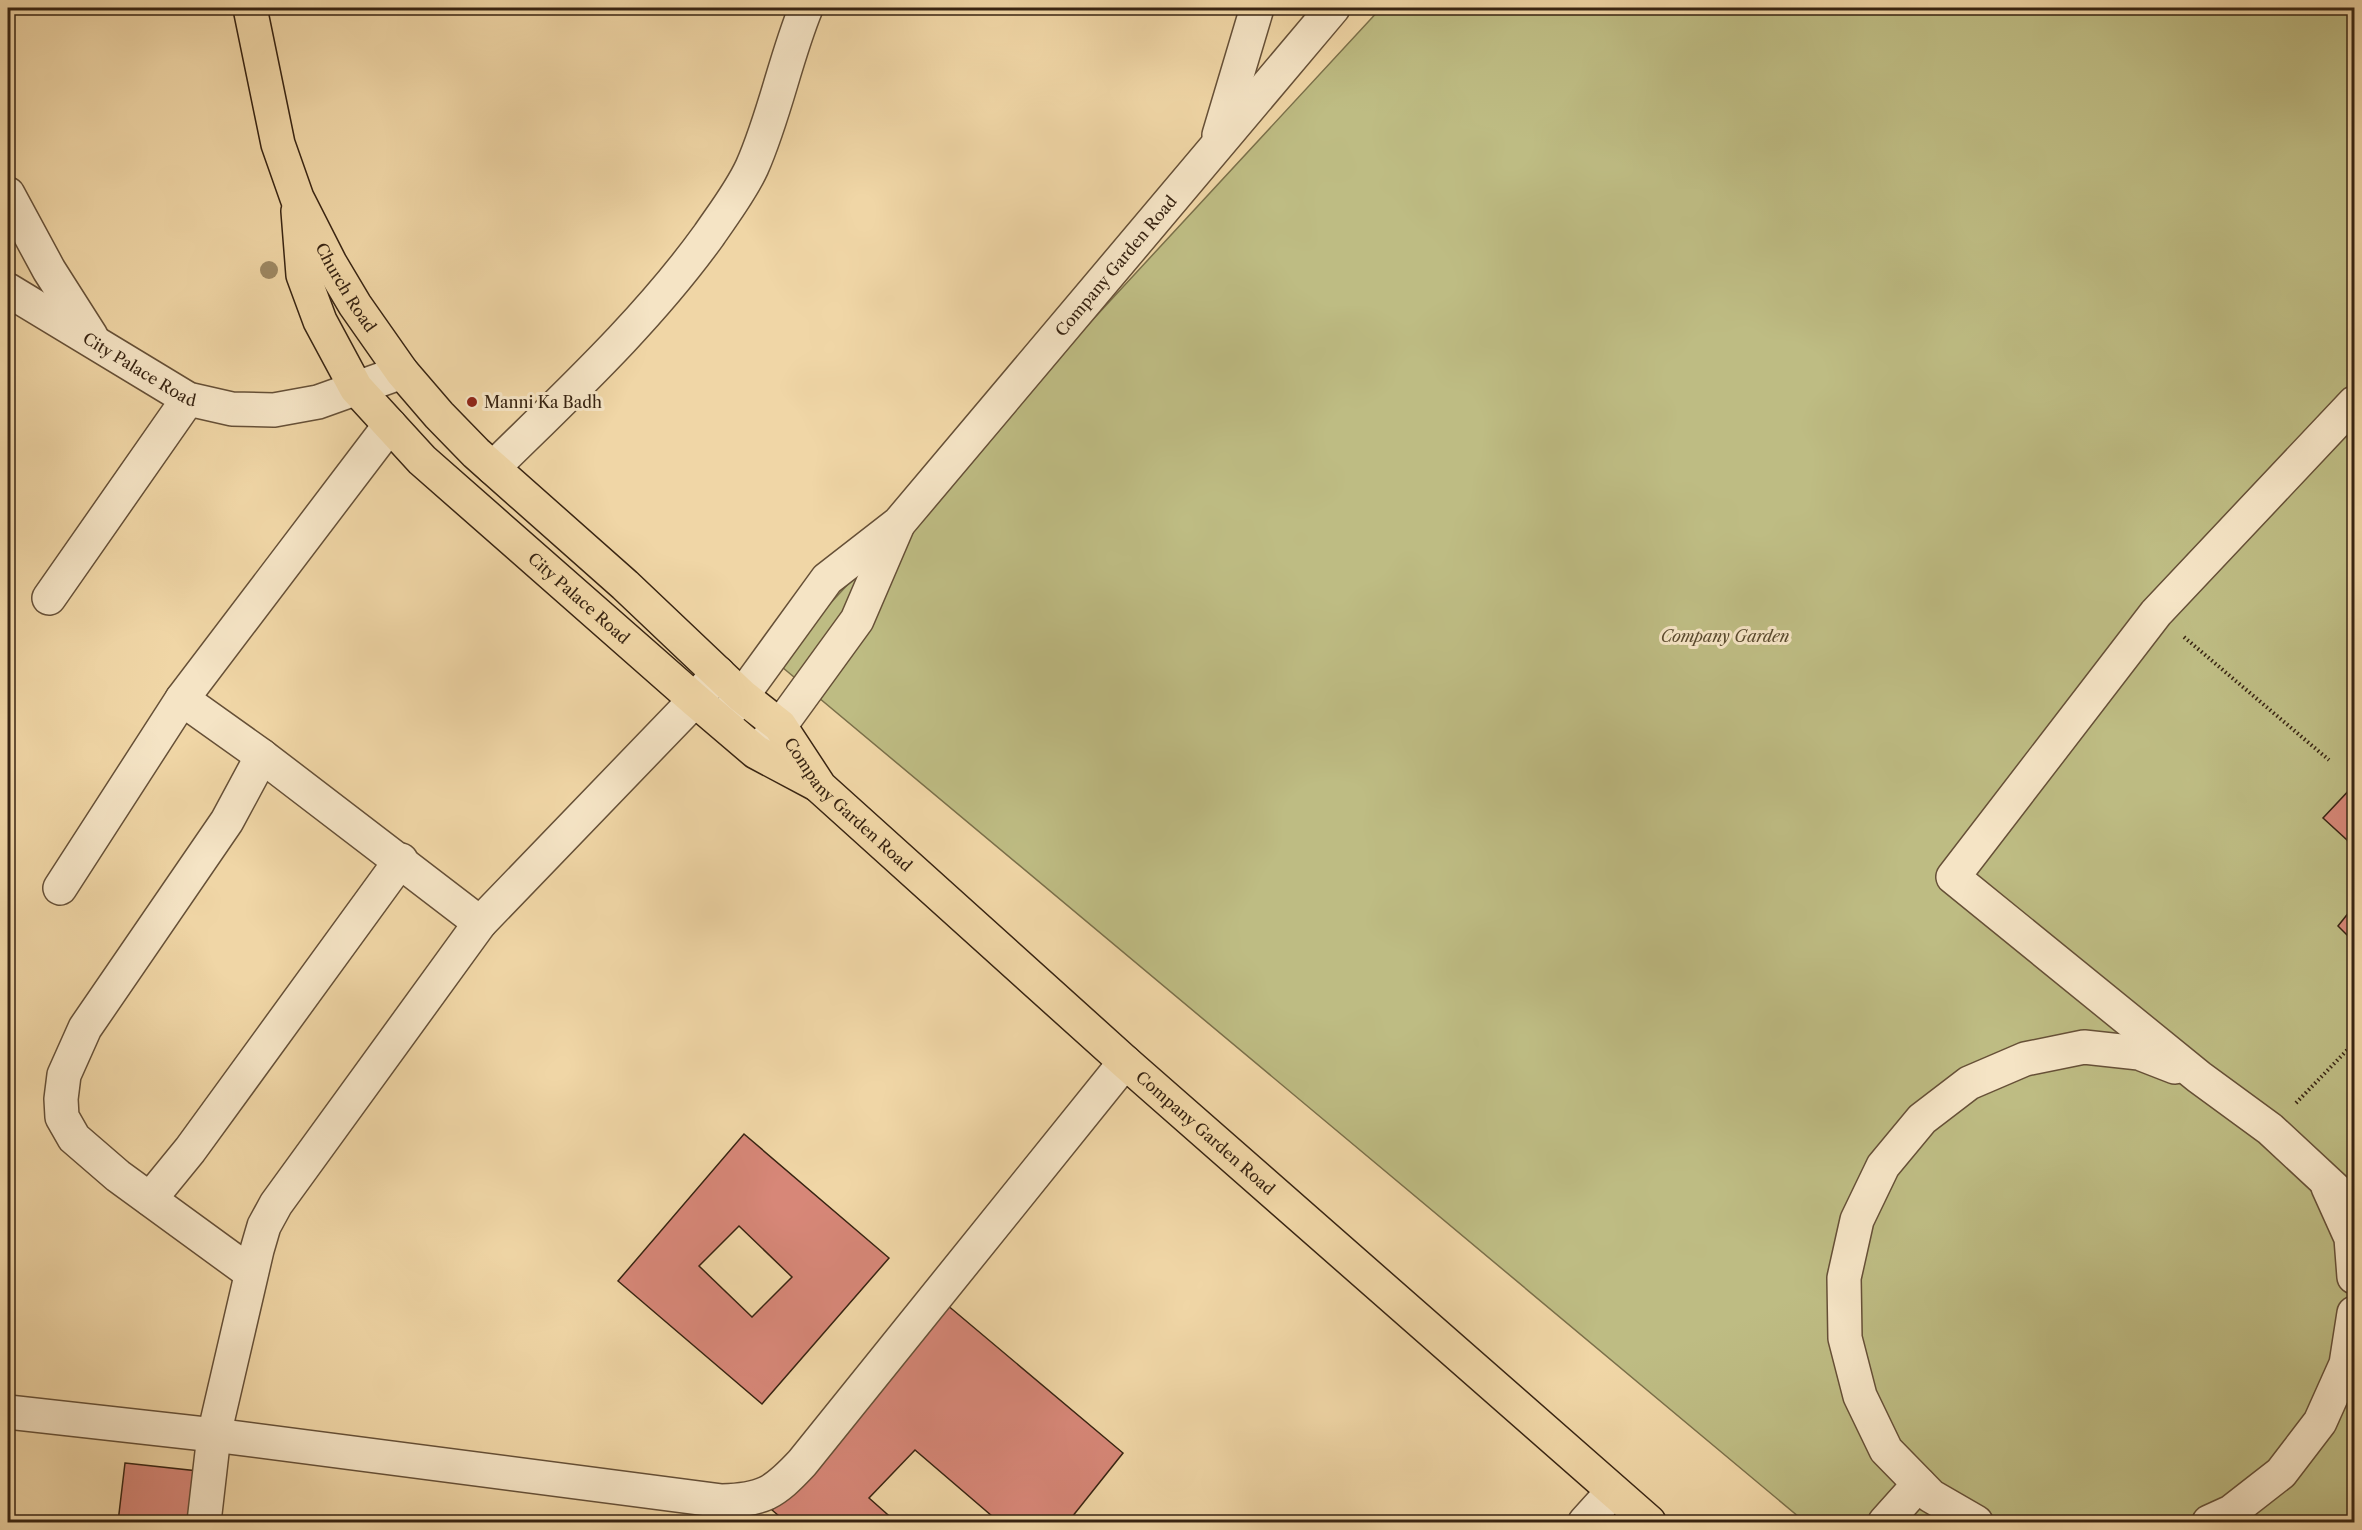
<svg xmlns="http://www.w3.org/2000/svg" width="2362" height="1530" font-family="'Libre Caslon Text',serif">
<rect width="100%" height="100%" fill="#f0d6a6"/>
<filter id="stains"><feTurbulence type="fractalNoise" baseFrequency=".00333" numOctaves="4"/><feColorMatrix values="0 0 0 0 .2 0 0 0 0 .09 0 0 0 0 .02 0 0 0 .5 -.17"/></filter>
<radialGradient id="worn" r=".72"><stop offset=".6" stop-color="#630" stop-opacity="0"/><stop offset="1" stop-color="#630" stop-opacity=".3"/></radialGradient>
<!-- green -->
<path fill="#bebc83" stroke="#7b704a" stroke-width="1.5" d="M 1381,8 L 2354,8 L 2354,1522 L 1805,1522 L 776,662 Z"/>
<!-- building -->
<g fill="#d78778" stroke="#382412" stroke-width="1.5" fill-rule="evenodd">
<path d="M 2354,785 L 2354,852 L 2347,840 L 2323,818 Z"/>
<path d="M 2354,906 L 2354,942 L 2338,926 Z"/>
<path d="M 744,1134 L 889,1258 L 762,1404 L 618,1281 ZM 739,1226 L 792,1277 L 752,1317 L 699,1266 Z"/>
<path d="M 940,1299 L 1123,1453 L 1068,1522 L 999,1522 L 915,1450 L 869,1498 L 896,1522 L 786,1522 L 772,1510 Z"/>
<path d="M 125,1463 L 198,1471 L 192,1522 L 118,1522 Z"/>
</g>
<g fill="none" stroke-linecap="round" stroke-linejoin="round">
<defs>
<g id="minor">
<path d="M 1219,135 L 1257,8"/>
<path d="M 8,194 L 49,270 L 91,336"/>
<path id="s1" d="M 8,290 L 188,399 L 232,409 L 274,410 L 318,402 L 402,372"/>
<path d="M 2354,403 L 2156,613 L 1953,877 L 2199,1077 L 2270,1129 L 2354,1207"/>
<path d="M 493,468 C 568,394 647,321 709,235 C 724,213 741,191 752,167 C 775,115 785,59 806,8"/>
<path d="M 49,598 L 188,399"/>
<path d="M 182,699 L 262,756 L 480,923"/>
<path id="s2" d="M 724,717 L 742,696 L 827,579 L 899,523 L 1333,8"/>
<path d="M 761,747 L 780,726 L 857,620 L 897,527"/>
<path d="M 60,888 L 182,699 L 390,425"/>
<path d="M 2328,1187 L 2351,1238 L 2354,1277"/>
<path d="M 150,1199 L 190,1150 L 401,860"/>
<path d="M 251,1273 L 118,1176 L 74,1138 L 62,1117 L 61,1099 L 64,1075 L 85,1028 L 227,821 L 262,756"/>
<path d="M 8,1412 L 214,1435 L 722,1501 C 763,1500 774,1493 802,1463 L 1125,1062"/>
<path d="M 204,1522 L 214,1435 L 257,1250 L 264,1226 L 276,1204 L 480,923 L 695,700 L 718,673"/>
<path d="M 1585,1522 L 1613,1491"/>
<path d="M 1885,1522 L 1919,1484"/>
<path d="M 1976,1522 L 1931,1496 L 1886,1450 L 1860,1396 L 1845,1338 L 1844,1278 L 1857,1220 L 1883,1166 L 1922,1119 L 1969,1083 L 2025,1059 L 2084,1047 L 2139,1053 L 2175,1067"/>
<path d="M 2209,1522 L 2231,1512 L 2281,1473 L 2320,1422 L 2346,1364 L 2354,1313"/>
</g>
<g id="major">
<path id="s3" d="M 250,8 L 278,144 L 297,198 L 330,263 L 355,305 L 402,372 L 439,415 L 476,453 L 625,585 L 742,696 L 780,726 L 820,787 L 1125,1062 L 1649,1522"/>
<path id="s4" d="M 298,211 L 303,275 L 320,321 L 356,388 L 422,460 L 695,700 L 756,752 L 818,785"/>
</g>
</defs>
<!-- minor casing -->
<use href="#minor" stroke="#665037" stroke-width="36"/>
<!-- major casing -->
<use href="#major" stroke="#382412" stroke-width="36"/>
<!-- path -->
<g stroke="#382412" stroke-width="4" stroke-dasharray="1.5 3" stroke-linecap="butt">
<path d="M 2184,637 L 2329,760"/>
<path d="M 2296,1103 L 2354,1043"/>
</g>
<!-- minor -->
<use href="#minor" stroke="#f5e4c5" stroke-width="33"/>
<!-- major -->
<use href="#major" stroke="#f0d6a6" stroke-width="33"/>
</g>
<!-- trees -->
<circle fill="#9e8964" cx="269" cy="270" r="9"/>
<!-- markers -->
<circle fill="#8f2418" stroke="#f5e4c5" stroke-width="2" cx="472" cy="402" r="6"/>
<g text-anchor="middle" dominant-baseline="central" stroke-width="6" stroke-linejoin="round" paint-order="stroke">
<!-- street labels -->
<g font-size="16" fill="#382412" stroke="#f5e4c5">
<text stroke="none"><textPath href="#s2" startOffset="600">Company Garden Road</textPath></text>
<text stroke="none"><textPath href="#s3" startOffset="298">Church Road</textPath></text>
<text stroke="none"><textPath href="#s1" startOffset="154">City Palace Road</textPath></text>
<text stroke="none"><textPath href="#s4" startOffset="496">City Palace Road</textPath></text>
<text stroke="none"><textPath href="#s3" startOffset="1023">Company Garden Road</textPath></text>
<text stroke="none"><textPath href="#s3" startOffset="1509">Company Garden Road</textPath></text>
</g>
<!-- poi labels -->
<g font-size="16" fill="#382412" stroke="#f5e4c5" text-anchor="start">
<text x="484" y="402">Manni Ka Badh</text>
</g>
<!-- park labels -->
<g font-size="16" font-style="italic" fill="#5a4a2e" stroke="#f5e4c5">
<text x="1725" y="636">Company Garden</text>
</g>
</g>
<!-- margin -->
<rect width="2362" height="1530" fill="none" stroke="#f0d6a6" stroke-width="30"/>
<rect x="9" y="9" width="2344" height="1512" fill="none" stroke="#382412" stroke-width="3"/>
<rect x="15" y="15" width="2332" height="1500" fill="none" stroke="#382412" stroke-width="1.5"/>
<rect width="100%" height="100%" filter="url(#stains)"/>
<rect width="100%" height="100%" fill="url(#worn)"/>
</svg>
